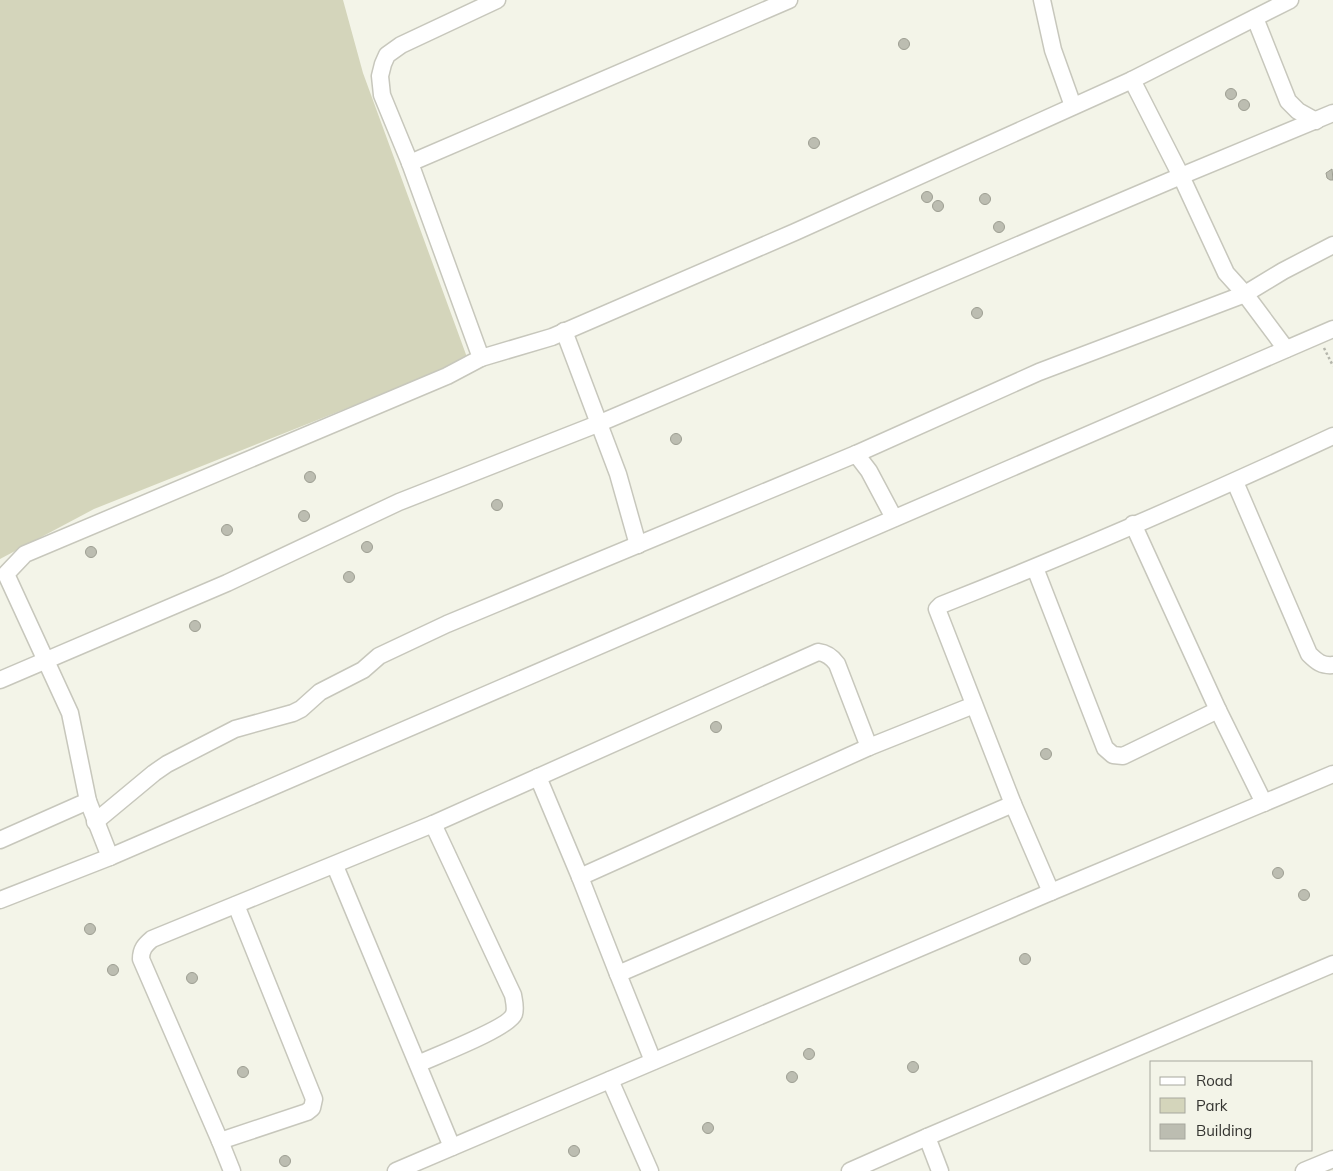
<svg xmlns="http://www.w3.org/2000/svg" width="1333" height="1171" font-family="Mulish,sans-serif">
<rect width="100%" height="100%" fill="#f3f4e8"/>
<!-- green -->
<path fill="#d4d5bb" d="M 0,0 L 343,0 L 363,73 L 468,360 L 94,509 L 0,559 Z"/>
<!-- building -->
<g fill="#bcbdb1" stroke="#9d9e92">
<circle cx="904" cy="44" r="5.5"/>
<circle cx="1231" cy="94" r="5.5"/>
<circle cx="1244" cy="105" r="5.5"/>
<circle cx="814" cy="143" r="5.5"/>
<path d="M 1332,169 L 1333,180 L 1330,180 L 1327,178 L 1326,173 Z"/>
<circle cx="927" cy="197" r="5.5"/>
<circle cx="985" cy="199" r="5.5"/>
<circle cx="938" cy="206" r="5.5"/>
<circle cx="999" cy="227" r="5.5"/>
<circle cx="977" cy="313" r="5.5"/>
<circle cx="676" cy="439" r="5.5"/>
<circle cx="310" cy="477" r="5.5"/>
<circle cx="497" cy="505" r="5.5"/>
<circle cx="304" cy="516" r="5.5"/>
<circle cx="227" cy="530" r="5.5"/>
<circle cx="367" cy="547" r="5.5"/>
<circle cx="91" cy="552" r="5.5"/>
<circle cx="349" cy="577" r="5.5"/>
<circle cx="195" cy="626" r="5.5"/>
<circle cx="716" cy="727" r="5.5"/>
<circle cx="1046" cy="754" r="5.5"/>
<circle cx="1278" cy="873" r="5.5"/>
<circle cx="1304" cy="895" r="5.5"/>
<circle cx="90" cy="929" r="5.5"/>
<circle cx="1025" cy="959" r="5.5"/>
<circle cx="113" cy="970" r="5.5"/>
<circle cx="192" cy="978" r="5.5"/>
<circle cx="809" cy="1054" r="5.5"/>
<circle cx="913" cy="1067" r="5.5"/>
<circle cx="243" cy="1072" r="5.5"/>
<circle cx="792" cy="1077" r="5.5"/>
<circle cx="708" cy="1128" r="5.5"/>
<circle cx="574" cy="1151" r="5.5"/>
<circle cx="285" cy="1161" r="5.5"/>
</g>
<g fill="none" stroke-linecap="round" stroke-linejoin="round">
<defs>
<g id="minor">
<path d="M 1042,0 L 1053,50 L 1073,106"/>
<path d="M 1255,18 L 1288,101 L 1298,111 L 1316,121"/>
<path d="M 1132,80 L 1181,176 L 1226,273 L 1245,294 L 1286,349"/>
<path d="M 410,163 L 789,0"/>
<path d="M 564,331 L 618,474 L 638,545"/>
<path d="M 481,358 L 552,337 L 795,232 L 1132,80 L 1290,0"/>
<path d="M 856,454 L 1039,372 L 1245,294 L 1283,271 L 1333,245"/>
<path d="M 1235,482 L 1309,654 C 1317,662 1322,666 1333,665"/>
<path d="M 1035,568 L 1105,748 L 1113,755 L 1123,756 L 1218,710 L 1133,524"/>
<path d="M 0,680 L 227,583 L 399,502 L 600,423 L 1181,176 L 1333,113"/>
<path d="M 1218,710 L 1264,803"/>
<path d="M 538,777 L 580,877 L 618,974 L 1013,804"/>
<path d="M 95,822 L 154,773 L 167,764 L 235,729 L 293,713 L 301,709 L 320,692 L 363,670 L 379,656 L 447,624 L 856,454 L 869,471 L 894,518"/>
<path d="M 0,840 L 88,801"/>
<path d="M 110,857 L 88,801 L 70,713 L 6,574 L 25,554 L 447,376 L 481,358 L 410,163 L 382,95 L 380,76 L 383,64 L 387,55 L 401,45 L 497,0"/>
<path d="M 335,866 L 452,1147"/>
<path d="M 580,877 L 869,747 L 974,705"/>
<path d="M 1051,892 L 1013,804 L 937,609 L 941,605 C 1073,553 1204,496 1333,436"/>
<path d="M 0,900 L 110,857 L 1333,329"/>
<path d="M 618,974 L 653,1061"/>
<path d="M 418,1064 C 435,1056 509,1028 514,1014 C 516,1008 514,1001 513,995 L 433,824"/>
<path d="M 610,1080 L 650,1171"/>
<path d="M 927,1137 L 940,1171"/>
<path d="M 220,1141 L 307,1112 L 312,1108 L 314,1099 L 236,905"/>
<path d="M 232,1171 L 220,1141 L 141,959 C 141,949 145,945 152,939 L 433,824 L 818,652 C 827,653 832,657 837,664 L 869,747"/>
<path d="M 396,1171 L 1051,892 L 1333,774"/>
<path d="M 850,1171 L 927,1137 L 1333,964"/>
<path d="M 1304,1171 L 1333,1159"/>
</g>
</defs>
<!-- minor casing -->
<use href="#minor" stroke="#c7c7bc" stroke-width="19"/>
<!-- path -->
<path stroke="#b5b6ac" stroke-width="2.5" stroke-dasharray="2.5 2.5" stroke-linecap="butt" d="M 1324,348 L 1333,366"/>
<!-- minor -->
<use href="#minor" stroke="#fff" stroke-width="16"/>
</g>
<!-- legend -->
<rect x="1150" y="1061" width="162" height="90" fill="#f3f4e8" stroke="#a7a79e"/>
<rect x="1160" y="1077" width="25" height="8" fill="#ffffff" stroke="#a7a79e"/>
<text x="1196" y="1086" font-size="15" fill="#343430">Road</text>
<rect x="1160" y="1098" width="25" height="15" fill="#d4d5bb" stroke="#a7a79e"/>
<text x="1196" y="1111" font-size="15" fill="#343430">Park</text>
<rect x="1160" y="1124" width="25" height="15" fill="#bcbdb1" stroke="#a7a79e"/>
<text x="1196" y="1136" font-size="15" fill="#343430">Building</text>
</svg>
